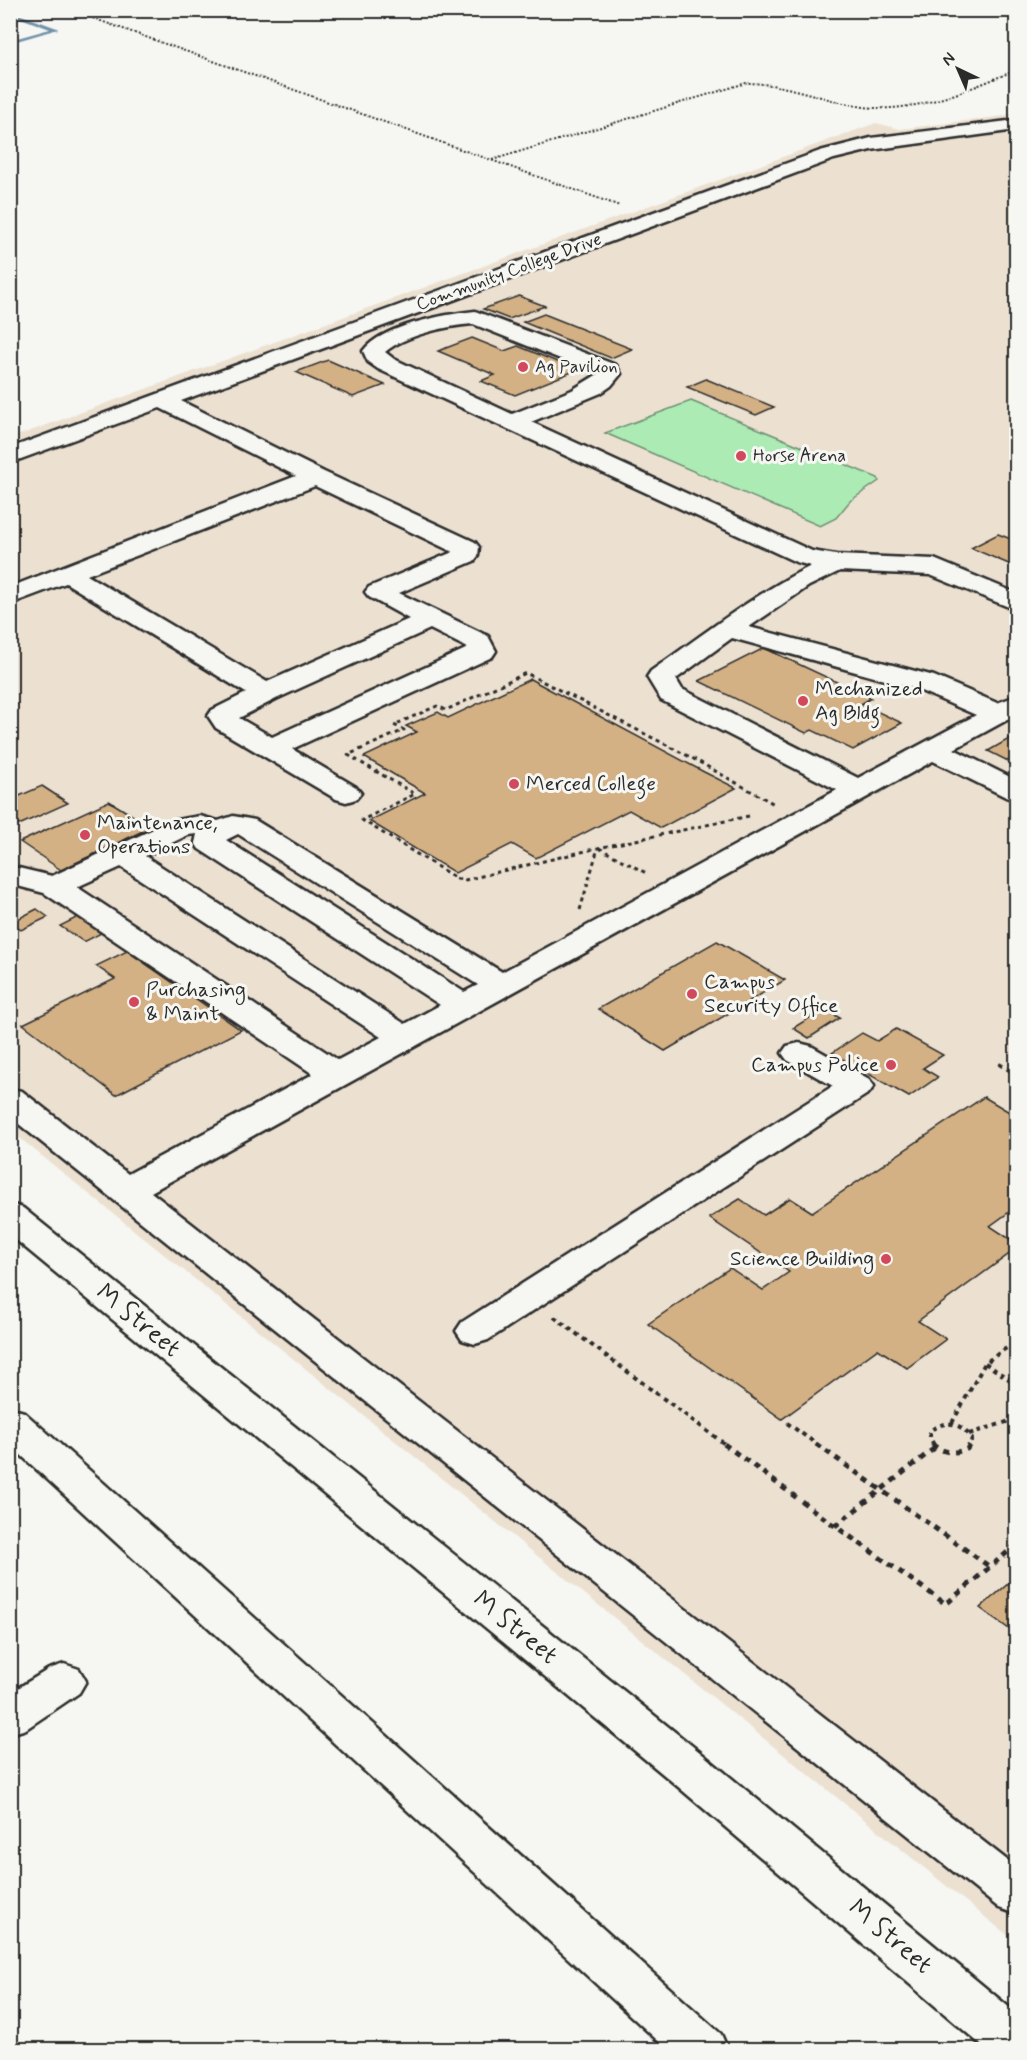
<svg xmlns="http://www.w3.org/2000/svg" width="1027" height="2060" font-family="Mynerve,sans-serif">
<rect width="100%" height="100%" fill="#f6f6f2"/>
<filter id="ink" filterUnits="userSpaceOnUse"><feTurbulence type="fractalNoise" baseFrequency=".0167" numOctaves="2"/><feDisplacementMap in="SourceGraphic" scale="12" xChannelSelector="R" yChannelSelector="G"/><feConvolveMatrix kernelMatrix="1 2 1 2 8 2 1 2 1" color-interpolation-filters="sRGB"/></filter>
<g filter="url(#ink)">
<!-- built -->
<path fill="#ece1d1" d="M 1016,112 L 1016,1942 L 11,1131 L 11,438 L 876,123 L 900,129 L 1004,116 Z"/>
<!-- green -->
<path fill="#acecb4" stroke="#6c8c70" stroke-width="1.5" d="M 691,401 L 878,478 L 879,481 L 850,501 L 836,518 L 820,526 L 605,433 Z"/>
<g fill="none" stroke-linecap="round" stroke-linejoin="round">
<!-- stream -->
<path fill="#7192aa" fill-rule="evenodd" d="M 10,11 L 57,28 L 58,29 L 10,43 L 10,40 L 50,29 L 10,14 Z"/>
</g>
<!-- building -->
<g fill="#d3b185" stroke="#2b2b2b" stroke-width="1.5">
<path d="M 519,296 L 545,306 L 509,319 L 483,309 Z"/>
<path d="M 544,314 L 632,349 L 611,358 L 523,322 Z"/>
<path d="M 472,338 L 504,351 L 518,346 L 577,370 L 515,395 L 481,381 L 495,375 L 438,351 Z"/>
<path d="M 328,360 L 385,385 L 353,397 L 296,372 Z"/>
<path d="M 706,379 L 774,407 L 756,415 L 687,387 Z"/>
<path d="M 998,534 L 1016,541 L 1016,567 L 971,548 Z"/>
<path d="M 764,648 L 871,698 L 861,704 L 902,723 L 853,750 L 812,730 L 806,733 L 699,681 Z"/>
<path d="M 530,679 L 704,772 L 736,788 L 661,828 L 629,810 L 536,858 L 512,844 L 455,873 L 369,821 L 425,793 L 364,757 L 417,732 L 406,726 L 438,712 L 448,718 Z"/>
<path d="M 1016,735 L 1016,765 L 988,751 Z"/>
<path d="M 42,786 L 68,803 L 10,829 L 10,800 Z"/>
<path d="M 109,801 L 151,827 L 61,870 L 20,842 Z"/>
<path d="M 37,909 L 48,917 L 21,930 L 10,923 Z"/>
<path d="M 84,914 L 107,930 L 84,942 L 60,926 Z"/>
<path d="M 717,941 L 785,980 L 665,1051 L 598,1009 Z"/>
<path d="M 127,951 L 241,1030 L 116,1095 L 23,1024 L 115,979 L 96,966 Z"/>
<path d="M 824,1009 L 840,1018 L 809,1038 L 793,1028 Z"/>
<path d="M 896,1029 L 943,1055 L 923,1068 L 938,1077 L 909,1097 L 832,1053 L 862,1033 L 877,1041 Z"/>
<path d="M 984,1097 L 1016,1116 L 1016,1207 L 990,1226 L 1016,1243 L 1016,1249 L 918,1321 L 946,1339 L 907,1368 L 878,1349 L 782,1419 L 648,1324 L 730,1268 L 763,1290 L 789,1272 L 709,1218 L 740,1199 L 764,1215 L 790,1198 L 812,1212 Z"/>
<path d="M 1016,1577 L 1016,1634 L 980,1608 Z"/>
</g>
<g fill="none" stroke-linecap="round" stroke-linejoin="round">
<defs>
<g id="minor">
<path d="M 1016,120 L 1016,130 L 871,150 L 834,159 L 181,401 L 324,472 L 475,542 L 479,547 L 478,556 L 474,561 L 399,593 L 488,636 L 496,651 L 492,657 L 292,749 L 356,787 L 361,793 L 356,799 L 346,802 L 336,799 L 216,728 L 208,716 L 212,710 L 246,693 L 66,583 L 10,604 L 10,587 L 296,476 L 160,408 L 10,463 L 10,448 L 820,151 L 871,138 ZM 315,486 L 453,552 L 369,587 L 365,592 L 369,597 L 409,619 L 267,682 L 87,575 ZM 430,629 L 468,648 L 272,737 L 239,718 L 276,699 Z"/>
<path d="M 475,311 L 616,365 L 621,374 L 611,386 L 601,393 L 531,422 L 812,551 L 836,555 L 934,559 L 1016,593 L 1016,610 L 930,575 L 840,571 L 809,586 L 749,627 L 934,676 L 997,703 L 1016,696 L 1016,715 L 954,749 L 1016,780 L 1016,800 L 1006,797 L 933,761 L 151,1192 L 1016,1867 L 1016,1914 L 999,1908 L 10,1117 L 10,1089 L 22,1091 L 128,1174 L 313,1074 L 44,893 L 10,884 L 10,866 L 52,876 L 171,821 L 200,816 L 218,821 L 233,816 L 255,820 L 502,972 L 837,790 L 661,700 L 647,677 L 651,671 C 703,635 754,594 811,566 L 796,562 L 378,369 L 368,362 L 363,351 C 381,326 445,314 475,311 ZM 473,324 L 598,374 L 572,390 L 512,414 L 394,359 L 385,352 C 405,335 447,326 473,324 ZM 732,638 L 914,688 L 976,715 L 858,778 L 682,689 L 676,679 ZM 197,834 L 195,843 L 199,849 L 440,1005 L 405,1024 L 145,856 L 188,835 ZM 238,834 L 478,985 L 464,992 L 226,840 ZM 121,867 L 381,1037 L 338,1060 L 77,887 Z"/>
<path d="M 799,1043 L 811,1046 L 869,1079 L 874,1086 L 869,1093 L 488,1340 L 475,1344 L 462,1340 L 456,1331 L 462,1322 L 833,1086 L 787,1060 L 782,1053 L 787,1046 Z"/>
<path d="M 10,1204 L 23,1208 L 701,1753 L 1016,2013 L 1016,2050 L 987,2050 L 669,1779 L 10,1235 Z"/>
<path d="M 10,1408 L 24,1412 L 721,2034 L 728,2050 L 668,2050 L 10,1445 Z"/>
<path d="M 64,1664 L 79,1669 L 86,1681 L 79,1693 L 26,1729 L 10,1734 L 10,1693 L 49,1669 Z"/>
</g>
</defs>
<!-- minor casing -->
<use href="#minor" stroke="#2b2b2b" stroke-width="5"/>
<!-- path-far3 -->
<g stroke="#2b2b2b" stroke-width="2" stroke-dasharray="2 2" stroke-linecap="butt">
<path d="M 70,10 L 620,206"/>
<path d="M 492,160 L 746,83 C 785,83 820,99 858,106 C 913,116 966,90 1016,70"/>
</g>
<!-- path-far2 -->
<g stroke="#2b2b2b" stroke-width="3" stroke-dasharray="4 4" stroke-linecap="butt">
<path d="M 749,816 L 598,848 L 465,880 L 457,879 L 362,820 L 415,794 L 348,755 L 404,730 L 394,725 L 437,706 L 446,710 L 526,673 L 692,758 L 776,805"/>
<path d="M 599,848 L 648,874"/>
<path d="M 580,910 L 598,848"/>
</g>
<!-- path-far1 -->
<g stroke="#2b2b2b" stroke-width="4" stroke-dasharray="4.5 4.5" stroke-linecap="butt">
<path d="M 999,1064 L 1016,1074"/>
<path d="M 554,1317 L 726,1445"/>
<path d="M 985,1363 L 1016,1384"/>
<path d="M 787,1423 L 818,1445"/>
<path d="M 952,1423 L 985,1363 L 1012,1344 L 1016,1324"/>
<path d="M 969,1434 L 1016,1419"/>
<path d="M 934,1445 L 930,1438 L 930,1431 C 945,1419 961,1422 972,1439 L 969,1445"/>
</g>
<!-- path -->
<g stroke="#2b2b2b" stroke-width="5" stroke-dasharray="6 6" stroke-linecap="butt">
<path d="M 724,1444 L 835,1526 L 946,1604 L 1016,1545"/>
<path d="M 816,1444 L 990,1567"/>
<path d="M 932,1444 C 942,1453 955,1454 967,1449 L 970,1444"/>
<path d="M 835,1526 L 936,1447"/>
</g>
<!-- minor -->
<use href="#minor" fill="#f6f6f2" fill-rule="evenodd"/>
</g>
</g>
<!-- markers -->
<g fill="#d1495b" stroke="#f6f6f2" stroke-width="2">
<circle cx="523" cy="367" r="6"/>
<circle cx="741" cy="456" r="6"/>
<circle cx="803" cy="701" r="6"/>
<circle cx="514" cy="784" r="6"/>
<circle cx="85" cy="835" r="6"/>
<circle cx="692" cy="994" r="6"/>
<circle cx="134" cy="1002" r="6"/>
<circle cx="891" cy="1065" r="6"/>
<circle cx="886" cy="1259" r="6"/>
</g>
<g text-anchor="middle" dominant-baseline="central" stroke-width="6" stroke-linejoin="round" paint-order="stroke">
<!-- far-street labels -->
<g font-size="18" fill="#2b2b2b" stroke="#f6f6f2">
<text transform="translate(509 272) rotate(-20)">Community College Drive</text>
</g>
<!-- far-poi labels -->
<g font-size="18" fill="#2b2b2b" stroke="#f6f6f2" text-anchor="start">
<text x="535" y="367">Ag Pavilion</text>
<text x="753" y="456">Horse Arena</text>
</g>
<!-- poi labels -->
<g font-size="21" fill="#2b2b2b" stroke="#f6f6f2" text-anchor="start">
<text x="815" y="689">Mechanized<tspan x="815" dy="24">Ag Bldg</tspan></text>
<text x="526" y="784">Merced College</text>
<text x="97" y="823">Maintenance,<tspan x="97" dy="24">Operations</tspan></text>
<text x="704" y="982">Campus<tspan x="704" dy="24">Security Office</tspan></text>
<text x="146" y="990">Purchasing<tspan x="146" dy="24">&amp; Maint</tspan></text>
<text x="879" y="1065" text-anchor="end">Campus Police</text>
<text x="874" y="1259" text-anchor="end">Science Building</text>
</g>
<!-- near-street labels -->
<g font-size="26" fill="#2b2b2b" stroke="#f6f6f2">
<text transform="translate(138 1321) rotate(39)">M Street</text>
<text transform="translate(515 1628) rotate(39)">M Street</text>
<text transform="translate(890 1937) rotate(40)">M Street</text>
</g>
</g>
<!-- margin -->
<rect width="1027" height="2060" fill="none" stroke="#f6f6f2" stroke-width="36"/>
<rect x="18" y="18" width="991" height="2024" fill="none" stroke="#2b2b2b" stroke-width="2" filter="url(#ink)"/>
<!-- north arrow -->
<g transform="translate(958 69) rotate(316)" stroke="#f6f6f2" stroke-width="4.5" paint-order="stroke">
<path d="M0-4.5L10 22L0 15L-10 22Z" fill="#2b2b2b"/>
<text y="-9" font-size="16" font-weight="bold" text-anchor="middle" fill="#2b2b2b">N</text>
</g>
</svg>
